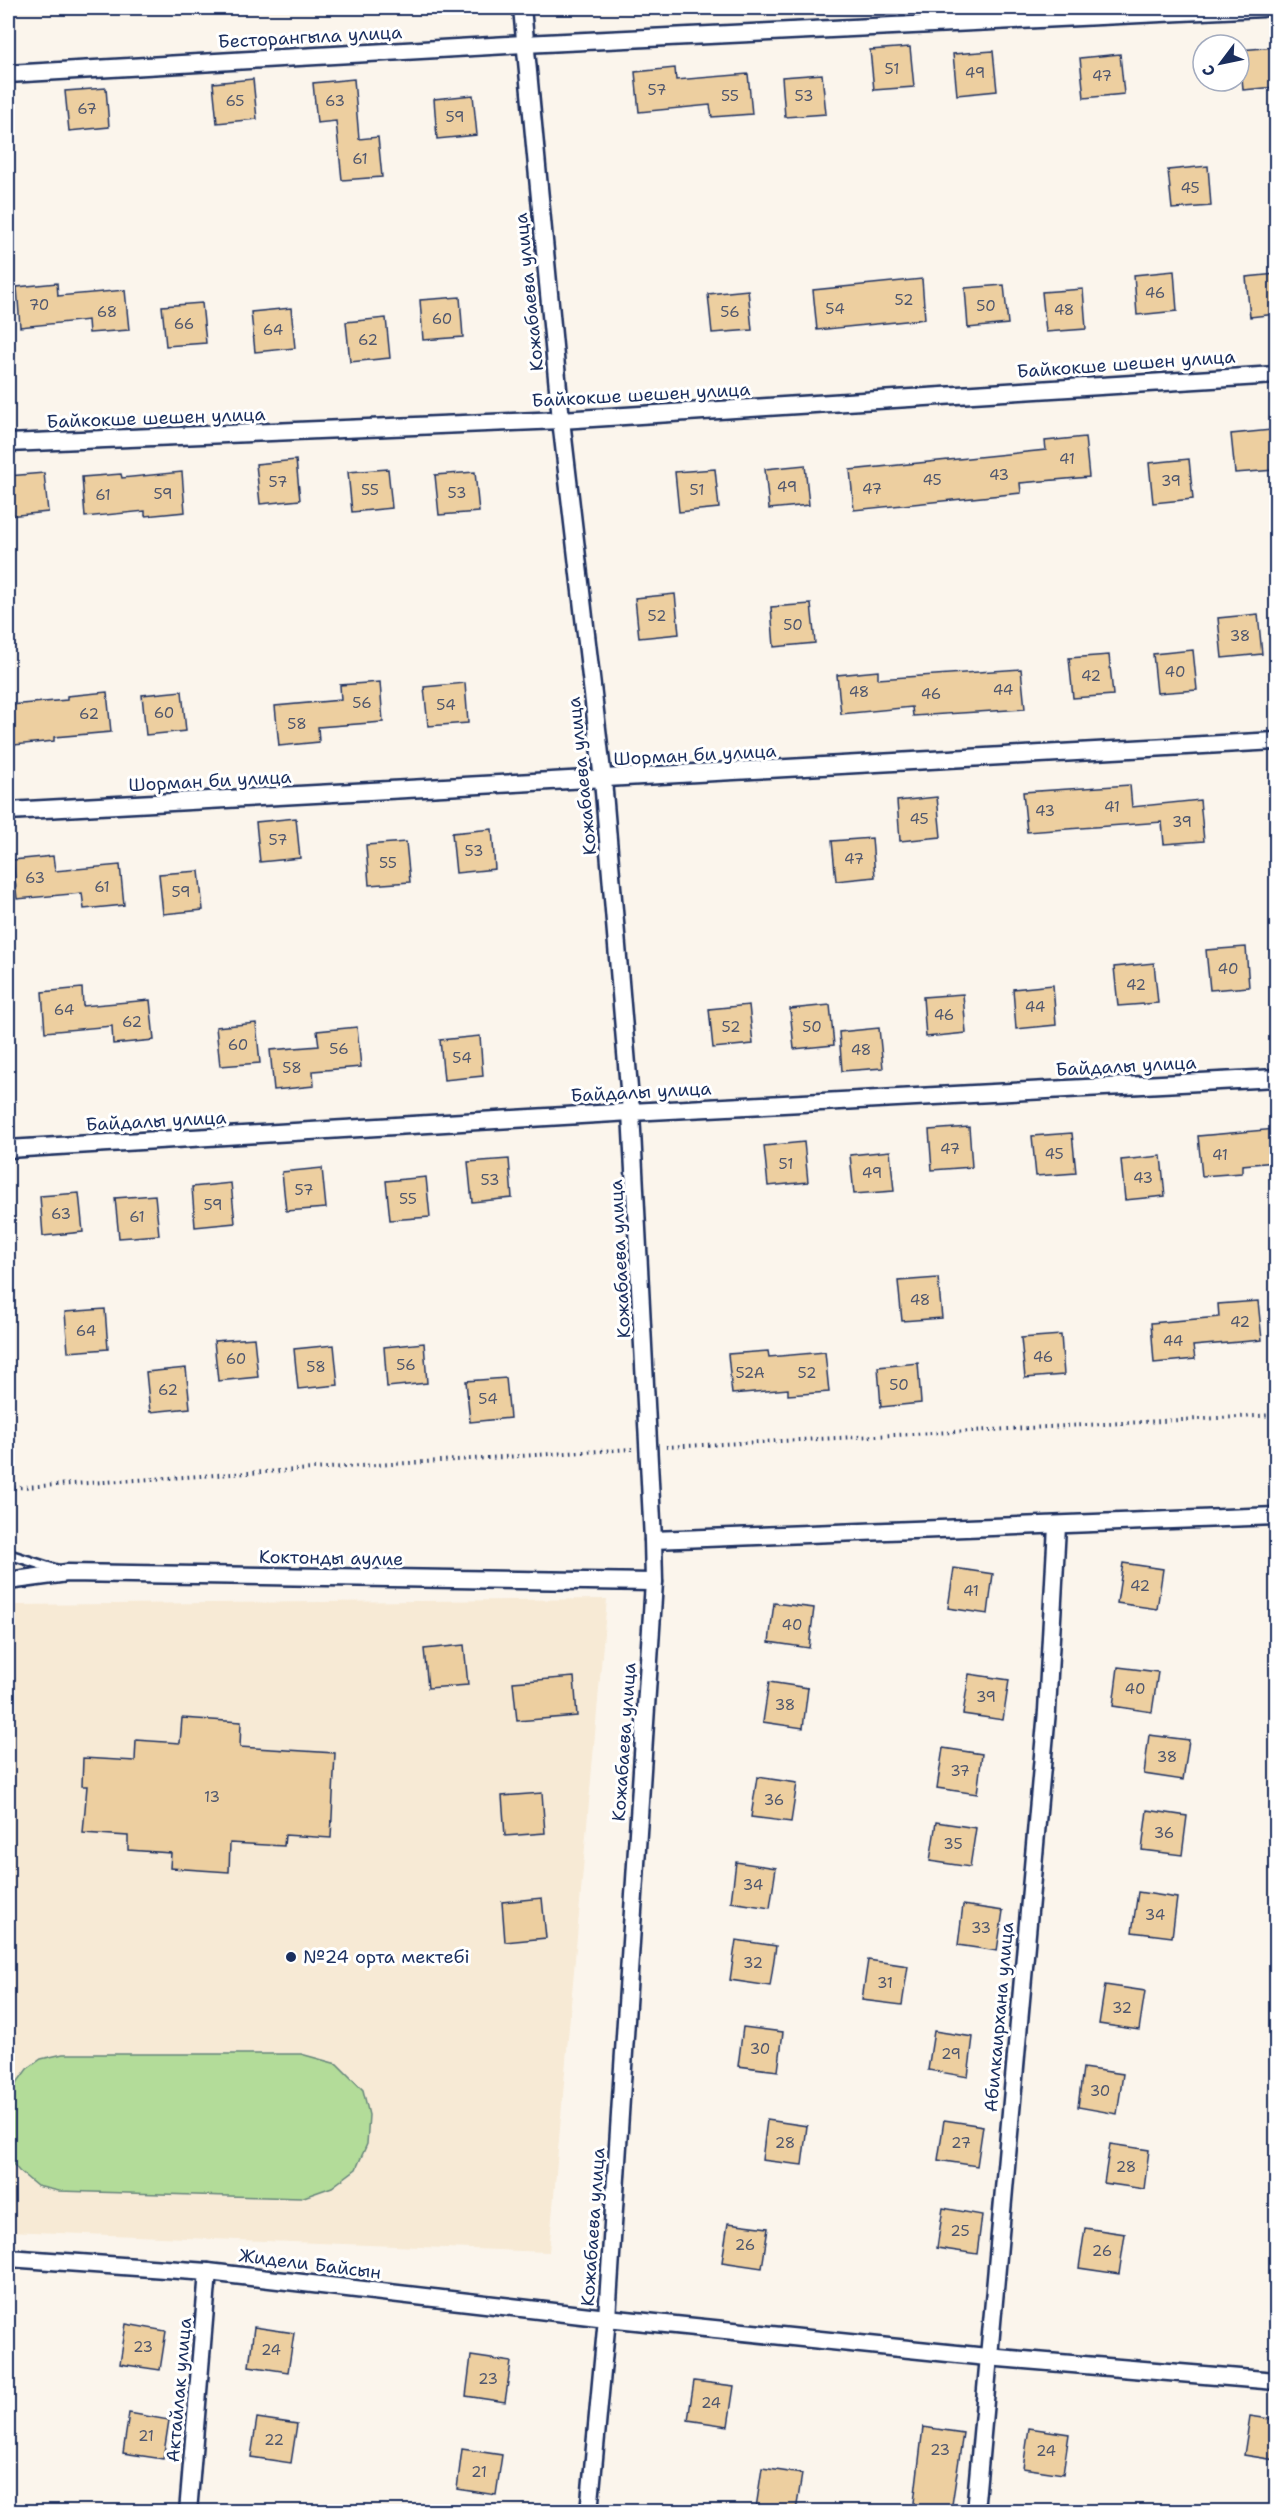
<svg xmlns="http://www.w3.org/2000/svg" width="1284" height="2519" font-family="'Shantell Sans',sans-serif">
<rect width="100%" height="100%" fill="#fbf5ec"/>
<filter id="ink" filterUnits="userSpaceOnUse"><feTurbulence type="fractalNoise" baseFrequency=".0167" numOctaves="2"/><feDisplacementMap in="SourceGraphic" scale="12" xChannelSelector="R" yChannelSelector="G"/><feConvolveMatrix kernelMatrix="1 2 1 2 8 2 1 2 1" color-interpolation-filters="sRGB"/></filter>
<g filter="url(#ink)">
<!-- built -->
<path fill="#f7ead5" d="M 607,1599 L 549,2252 L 8,2231 L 8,1684 L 14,1605 Z"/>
<!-- green -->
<path fill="#b3dc99" stroke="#67867c" stroke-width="1.5" d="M 63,2054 L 301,2054 L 337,2064 L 363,2090 L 369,2115 L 367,2144 L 356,2169 L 332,2187 L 301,2198 L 59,2191 L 37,2186 L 19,2171 L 8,2158 L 8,2095 L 27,2069 L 41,2059 Z"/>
<!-- building -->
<g fill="#edcfa0" stroke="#1b2f5e" stroke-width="1.5">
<path d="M 910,47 L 914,87 L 874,90 L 870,50 Z"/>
<path d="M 1276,47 L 1276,87 L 1243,90 L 1240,50 Z"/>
<path d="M 993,51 L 997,91 L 957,95 L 953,54 Z"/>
<path d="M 1120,54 L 1124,94 L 1084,98 L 1080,58 Z"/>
<path d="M 675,68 L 676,80 L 748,74 L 752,114 L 712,117 L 710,105 L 639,112 L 635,72 Z"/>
<path d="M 822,74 L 826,114 L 785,117 L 782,77 Z"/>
<path d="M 253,79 L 257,119 L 217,123 L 213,83 Z"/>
<path d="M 354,79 L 359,139 L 378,137 L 382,177 L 342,180 L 336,121 L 317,123 L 313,83 Z"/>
<path d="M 106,88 L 109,127 L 69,131 L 65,91 Z"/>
<path d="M 473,95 L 477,135 L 437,139 L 434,99 Z"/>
<path d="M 1208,166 L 1211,206 L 1172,209 L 1168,170 Z"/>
<path d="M 1174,271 L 1177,311 L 1137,315 L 1134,275 Z"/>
<path d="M 1276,274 L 1276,314 L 1250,317 L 1246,277 Z"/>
<path d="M 922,279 L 925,319 L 817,330 L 813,290 Z"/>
<path d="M 57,283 L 58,296 L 125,290 L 129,330 L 89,333 L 88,320 L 20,327 L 17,287 Z"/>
<path d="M 1004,285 L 1008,324 L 968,328 L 965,288 Z"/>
<path d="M 1083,289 L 1086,329 L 1046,332 L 1042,292 Z"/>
<path d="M 748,290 L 752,330 L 712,333 L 708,294 Z"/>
<path d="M 460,297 L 463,337 L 423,340 L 420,300 Z"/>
<path d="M 202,303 L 206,343 L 166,346 L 162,306 Z"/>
<path d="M 291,308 L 295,348 L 255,352 L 251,312 Z"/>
<path d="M 386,318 L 390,358 L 350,362 L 346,322 Z"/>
<path d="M 1271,430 L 1275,470 L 1235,473 L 1231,434 Z"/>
<path d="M 1085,437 L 1089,477 L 1020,483 L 1021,493 L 854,510 L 850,470 L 1046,450 L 1045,441 Z"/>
<path d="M 1189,459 L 1193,499 L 1153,503 L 1149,463 Z"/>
<path d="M 296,460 L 300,500 L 260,504 L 256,464 Z"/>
<path d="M 805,465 L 809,505 L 769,509 L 765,469 Z"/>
<path d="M 388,469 L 392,508 L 352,512 L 348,472 Z"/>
<path d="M 715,469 L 719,508 L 679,512 L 675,472 Z"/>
<path d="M 182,472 L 185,512 L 145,516 L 145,511 L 85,517 L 82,477 L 121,474 L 122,478 Z"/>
<path d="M 475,472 L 479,512 L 439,515 L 435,475 Z"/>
<path d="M 44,473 L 48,512 L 8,516 L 8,476 Z"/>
<path d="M 675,594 L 679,634 L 639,638 L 635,598 Z"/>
<path d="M 811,604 L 815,643 L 774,647 L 771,607 Z"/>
<path d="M 1258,614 L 1262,654 L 1222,658 L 1218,618 Z"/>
<path d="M 1193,650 L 1197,690 L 1157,693 L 1153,654 Z"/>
<path d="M 1109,655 L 1113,695 L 1073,698 L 1069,658 Z"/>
<path d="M 1021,669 L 1025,709 L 913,716 L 912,707 L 841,714 L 837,675 L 878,671 L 878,679 Z"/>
<path d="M 380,682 L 383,722 L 318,727 L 319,742 L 279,746 L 275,706 L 341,700 L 340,685 Z"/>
<path d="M 465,683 L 468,723 L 428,726 L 424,687 Z"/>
<path d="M 182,691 L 186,731 L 146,735 L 142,695 Z"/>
<path d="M 107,692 L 111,732 L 54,737 L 54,741 L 14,745 L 10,705 L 67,700 L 67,696 Z"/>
<path d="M 1130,785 L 1132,807 L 1200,800 L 1204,841 L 1164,844 L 1162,822 L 1027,832 L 1023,792 Z"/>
<path d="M 937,797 L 941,837 L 900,841 L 897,801 Z"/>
<path d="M 296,818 L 300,858 L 260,862 L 256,822 Z"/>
<path d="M 492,829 L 495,869 L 456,873 L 452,833 Z"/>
<path d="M 872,838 L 875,877 L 836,881 L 832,841 Z"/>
<path d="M 406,842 L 410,882 L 369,885 L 366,845 Z"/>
<path d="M 53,856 L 55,871 L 120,865 L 124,905 L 84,909 L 82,893 L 17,899 L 13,860 Z"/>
<path d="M 199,871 L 203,910 L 163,914 L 159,874 Z"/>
<path d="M 1246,947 L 1249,987 L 1210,990 L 1206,950 Z"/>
<path d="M 1154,963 L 1158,1003 L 1118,1006 L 1114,967 Z"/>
<path d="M 1053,985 L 1056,1025 L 1016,1029 L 1013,989 Z"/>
<path d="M 82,988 L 83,1006 L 150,1000 L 154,1040 L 113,1044 L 112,1026 L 45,1032 L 42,992 Z"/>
<path d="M 963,994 L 966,1033 L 926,1037 L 923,997 Z"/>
<path d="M 749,1005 L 753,1044 L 713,1048 L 709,1009 Z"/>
<path d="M 830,1005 L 834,1045 L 794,1049 L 790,1009 Z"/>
<path d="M 256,1023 L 260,1063 L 220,1066 L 216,1027 Z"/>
<path d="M 357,1027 L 361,1067 L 313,1071 L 314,1086 L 274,1090 L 270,1050 L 319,1046 L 317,1031 Z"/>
<path d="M 879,1028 L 883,1068 L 842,1071 L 839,1032 Z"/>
<path d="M 480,1036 L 483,1076 L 444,1080 L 440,1040 Z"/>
<path d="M 969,1127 L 972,1167 L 932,1170 L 929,1130 Z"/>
<path d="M 1276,1129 L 1276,1162 L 1242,1165 L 1242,1173 L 1202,1176 L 1198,1136 Z"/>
<path d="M 1072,1133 L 1076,1173 L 1036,1176 L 1032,1136 Z"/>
<path d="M 804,1142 L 808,1182 L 768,1186 L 764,1146 Z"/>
<path d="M 890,1151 L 894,1191 L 854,1194 L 850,1155 Z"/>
<path d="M 1161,1156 L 1165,1196 L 1125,1200 L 1121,1160 Z"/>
<path d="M 509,1159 L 512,1198 L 472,1202 L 468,1162 Z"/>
<path d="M 322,1168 L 326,1208 L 286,1211 L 282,1172 Z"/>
<path d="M 426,1177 L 430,1217 L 390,1220 L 386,1181 Z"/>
<path d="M 231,1183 L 235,1223 L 195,1227 L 192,1187 Z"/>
<path d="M 79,1193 L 83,1232 L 43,1236 L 40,1196 Z"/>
<path d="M 155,1195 L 159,1235 L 119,1238 L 115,1198 Z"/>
<path d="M 938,1278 L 942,1318 L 902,1321 L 898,1281 Z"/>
<path d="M 1258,1301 L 1262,1340 L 1193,1346 L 1195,1359 L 1154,1363 L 1151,1323 L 1219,1317 L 1218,1304 Z"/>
<path d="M 105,1309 L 108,1349 L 68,1352 L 65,1312 Z"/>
<path d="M 1061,1335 L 1064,1375 L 1025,1378 L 1021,1338 Z"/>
<path d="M 254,1338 L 258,1377 L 218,1381 L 214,1341 Z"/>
<path d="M 424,1343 L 427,1383 L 387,1387 L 384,1347 Z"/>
<path d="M 334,1345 L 338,1385 L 298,1389 L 294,1349 Z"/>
<path d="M 768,1351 L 769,1357 L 825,1352 L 829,1392 L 788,1395 L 788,1389 L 732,1394 L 728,1354 Z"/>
<path d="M 918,1363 L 921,1403 L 881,1407 L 878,1367 Z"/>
<path d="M 186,1368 L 190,1408 L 150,1412 L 146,1372 Z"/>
<path d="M 506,1378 L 510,1418 L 470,1422 L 466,1381 Z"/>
<path d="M 1123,1563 L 1163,1569 L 1157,1609 L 1117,1603 Z"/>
<path d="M 954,1568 L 993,1574 L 988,1614 L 948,1608 Z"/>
<path d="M 774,1603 L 814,1608 L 809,1648 L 769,1642 Z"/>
<path d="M 464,1645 L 468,1685 L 428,1688 L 424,1649 Z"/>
<path d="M 1118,1667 L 1158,1672 L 1152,1712 L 1113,1706 Z"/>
<path d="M 969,1674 L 1009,1680 L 1003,1720 L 963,1714 Z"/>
<path d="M 574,1677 L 577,1716 L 517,1721 L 513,1682 Z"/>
<path d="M 769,1682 L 808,1688 L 803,1728 L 763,1722 Z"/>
<path d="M 182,1718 L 241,1722 L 240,1747 L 335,1753 L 331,1838 L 285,1835 L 284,1846 L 230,1843 L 229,1872 L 170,1868 L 171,1853 L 128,1850 L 128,1836 L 83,1833 L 87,1786 L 82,1786 L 83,1758 L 135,1761 L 136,1740 L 180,1743 Z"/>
<path d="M 1149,1735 L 1189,1740 L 1183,1780 L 1144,1774 Z"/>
<path d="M 943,1748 L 982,1754 L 977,1794 L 937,1788 Z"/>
<path d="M 757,1777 L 797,1783 L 791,1822 L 751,1817 Z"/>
<path d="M 542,1793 L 545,1833 L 505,1836 L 502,1796 Z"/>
<path d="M 1147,1810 L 1187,1816 L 1182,1855 L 1142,1850 Z"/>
<path d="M 936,1822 L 976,1828 L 970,1867 L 930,1861 Z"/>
<path d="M 736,1862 L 776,1868 L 770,1908 L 731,1902 Z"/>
<path d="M 1138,1892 L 1177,1898 L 1172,1937 L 1132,1932 Z"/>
<path d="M 542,1898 L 546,1938 L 505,1942 L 502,1902 Z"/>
<path d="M 963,1905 L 1003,1911 L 997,1951 L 958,1945 Z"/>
<path d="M 736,1940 L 776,1946 L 770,1986 L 730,1980 Z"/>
<path d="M 868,1960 L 908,1966 L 902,2005 L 862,2000 Z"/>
<path d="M 1105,1985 L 1145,1991 L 1139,2030 L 1099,2024 Z"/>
<path d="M 743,2027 L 783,2032 L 778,2071 L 738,2066 Z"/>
<path d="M 934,2031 L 973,2037 L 968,2077 L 928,2070 Z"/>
<path d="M 1083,2068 L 1123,2074 L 1117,2114 L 1078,2107 Z"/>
<path d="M 767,2120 L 807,2126 L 802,2165 L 762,2160 Z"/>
<path d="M 944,2120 L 983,2126 L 977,2166 L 938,2160 Z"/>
<path d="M 1110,2144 L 1149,2150 L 1144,2189 L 1104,2183 Z"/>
<path d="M 943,2208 L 982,2215 L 977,2254 L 937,2248 Z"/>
<path d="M 728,2223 L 768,2228 L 762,2268 L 722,2262 Z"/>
<path d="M 1085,2228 L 1125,2234 L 1119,2274 L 1079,2268 Z"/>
<path d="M 126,2324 L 166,2331 L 160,2370 L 120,2364 Z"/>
<path d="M 254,2327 L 294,2333 L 288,2372 L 249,2366 Z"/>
<path d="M 471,2356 L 511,2362 L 505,2402 L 466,2396 Z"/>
<path d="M 694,2381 L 734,2386 L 728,2426 L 688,2420 Z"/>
<path d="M 129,2413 L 169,2420 L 163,2459 L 123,2453 Z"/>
<path d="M 1250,2416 L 1276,2420 L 1276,2460 L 1244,2455 Z"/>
<path d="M 257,2418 L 297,2424 L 291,2463 L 251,2457 Z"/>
<path d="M 923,2427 L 963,2433 L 951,2511 L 913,2511 Z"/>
<path d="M 1029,2428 L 1069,2434 L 1063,2474 L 1023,2468 Z"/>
<path d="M 462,2449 L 502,2455 L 496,2495 L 457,2489 Z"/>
<path d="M 762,2468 L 802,2474 L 796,2511 L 756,2508 Z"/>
</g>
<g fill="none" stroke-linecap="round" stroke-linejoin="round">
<defs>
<path id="lane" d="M 8,1554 L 58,1570"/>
<g id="street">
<path d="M 522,8 L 561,420 L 603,780 L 631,1112 L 653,1540 L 654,1582 L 607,2318 L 589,2512"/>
<path d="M 8,74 L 524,44 L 1263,8"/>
<path d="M 8,443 L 561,420 L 1276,375"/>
<path d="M 8,811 L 1276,741"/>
<path d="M 8,1149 L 631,1112 L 1276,1078"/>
<path d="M 653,1540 L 1276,1516"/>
<path d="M 8,1581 L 67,1573 L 654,1582"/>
<path d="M 8,2258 L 208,2272 L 607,2318 L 987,2357 L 1276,2381"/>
<path d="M 188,2512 L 208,2272"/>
<path d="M 975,2512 L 1047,1711 L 1057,1526"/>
</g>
</defs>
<!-- lane casing -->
<use href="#lane" stroke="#1b2f5e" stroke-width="13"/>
<!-- street casing -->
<use href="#street" stroke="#1b2f5e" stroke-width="21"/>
<!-- path -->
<g stroke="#1b2f5e" stroke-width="4" stroke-dasharray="1.5 4.5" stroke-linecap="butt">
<path d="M 666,1447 L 1276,1415"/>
<path d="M 8,1488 L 632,1449"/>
</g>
<!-- lane -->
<use href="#lane" stroke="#fff" stroke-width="8"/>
<!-- street -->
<use href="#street" stroke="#fff" stroke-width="16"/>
</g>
</g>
<!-- markers -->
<circle fill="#1b2f5e" stroke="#fff" stroke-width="2" cx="291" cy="1957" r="6"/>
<g text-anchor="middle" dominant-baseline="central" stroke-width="6" stroke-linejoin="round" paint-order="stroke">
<!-- number labels -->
<g font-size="15" fill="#50576e">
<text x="892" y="69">51</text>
<text x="975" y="73">49</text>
<text x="1102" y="76">47</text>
<text x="657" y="90">57</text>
<text x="730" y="96">55</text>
<text x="804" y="96">53</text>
<text x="235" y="101">65</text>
<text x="335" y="101">63</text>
<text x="87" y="109">67</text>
<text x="455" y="117">59</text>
<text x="360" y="159">61</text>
<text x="1190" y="188">45</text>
<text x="1155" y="293">46</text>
<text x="904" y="300">52</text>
<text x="39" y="305">70</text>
<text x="986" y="306">50</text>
<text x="835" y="309">54</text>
<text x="1064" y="310">48</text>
<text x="107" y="312">68</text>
<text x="730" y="312">56</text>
<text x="442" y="319">60</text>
<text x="184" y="324">66</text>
<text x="273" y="330">64</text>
<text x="368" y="340">62</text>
<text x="1067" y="459">41</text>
<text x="999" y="475">43</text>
<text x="932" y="480">45</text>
<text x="1171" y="481">39</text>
<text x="278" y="482">57</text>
<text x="787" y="487">49</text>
<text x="872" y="489">47</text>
<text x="370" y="490">55</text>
<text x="697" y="490">51</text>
<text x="457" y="493">53</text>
<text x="163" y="494">59</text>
<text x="103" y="495">61</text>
<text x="657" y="616">52</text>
<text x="793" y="625">50</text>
<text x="1240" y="636">38</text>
<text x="1175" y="672">40</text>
<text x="1091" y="676">42</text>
<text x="1003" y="690">44</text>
<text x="859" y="692">48</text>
<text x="931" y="694">46</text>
<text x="362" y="703">56</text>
<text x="446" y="705">54</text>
<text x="164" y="713">60</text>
<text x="89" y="714">62</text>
<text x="297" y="724">58</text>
<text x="1112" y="807">41</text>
<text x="1045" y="811">43</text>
<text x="919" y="819">45</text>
<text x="1182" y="822">39</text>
<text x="278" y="840">57</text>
<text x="474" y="851">53</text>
<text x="854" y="859">47</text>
<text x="388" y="863">55</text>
<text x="35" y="878">63</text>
<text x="102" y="887">61</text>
<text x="181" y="892">59</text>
<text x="1228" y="969">40</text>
<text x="1136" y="985">42</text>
<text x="1035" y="1007">44</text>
<text x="64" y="1010">64</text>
<text x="944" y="1015">46</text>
<text x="132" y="1022">62</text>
<text x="731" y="1027">52</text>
<text x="812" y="1027">50</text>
<text x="238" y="1045">60</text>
<text x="339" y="1049">56</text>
<text x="861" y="1050">48</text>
<text x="462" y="1058">54</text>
<text x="292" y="1068">58</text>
<text x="950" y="1149">47</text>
<text x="1054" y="1154">45</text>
<text x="1220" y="1155">41</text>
<text x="786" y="1164">51</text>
<text x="872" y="1173">49</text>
<text x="1143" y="1178">43</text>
<text x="490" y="1180">53</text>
<text x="304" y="1190">57</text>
<text x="408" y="1199">55</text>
<text x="213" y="1205">59</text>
<text x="61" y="1214">63</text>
<text x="137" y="1217">61</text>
<text x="920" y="1300">48</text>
<text x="1240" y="1322">42</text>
<text x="86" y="1331">64</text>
<text x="1173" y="1341">44</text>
<text x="1043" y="1357">46</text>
<text x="236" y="1359">60</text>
<text x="406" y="1365">56</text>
<text x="316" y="1367">58</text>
<text x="750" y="1373">52A</text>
<text x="807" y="1373">52</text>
<text x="899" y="1385">50</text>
<text x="168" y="1390">62</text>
<text x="488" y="1399">54</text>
<text x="1140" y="1586">42</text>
<text x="971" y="1591">41</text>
<text x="792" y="1625">40</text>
<text x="1135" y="1689">40</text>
<text x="986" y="1697">39</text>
<text x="785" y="1705">38</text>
<text x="1167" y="1757">38</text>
<text x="960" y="1771">37</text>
<text x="212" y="1797">13</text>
<text x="774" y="1800">36</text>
<text x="1164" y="1833">36</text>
<text x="953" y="1844">35</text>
<text x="753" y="1885">34</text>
<text x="1155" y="1915">34</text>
<text x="981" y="1928">33</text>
<text x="753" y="1963">32</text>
<text x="885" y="1983">31</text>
<text x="1122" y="2008">32</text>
<text x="760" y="2049">30</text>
<text x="951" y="2054">29</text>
<text x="1100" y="2091">30</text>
<text x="785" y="2143">28</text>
<text x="961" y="2143">27</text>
<text x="1126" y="2167">28</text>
<text x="960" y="2231">25</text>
<text x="745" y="2245">26</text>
<text x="1102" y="2251">26</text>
<text x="143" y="2347">23</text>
<text x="271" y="2350">24</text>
<text x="488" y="2379">23</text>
<text x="711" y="2403">24</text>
<text x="146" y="2436">21</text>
<text x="274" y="2440">22</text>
<text x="940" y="2450">23</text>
<text x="1046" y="2451">24</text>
<text x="479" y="2472">21</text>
</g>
<!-- street labels -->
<g font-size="18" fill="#1b2f5e" stroke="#fff">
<text transform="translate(310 37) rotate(-3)">Бесторангыла улица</text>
<text transform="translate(529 292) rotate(-96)">Кожабаева улица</text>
<text transform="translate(1126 364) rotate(-4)">Байкокше шешен улица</text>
<text transform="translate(641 395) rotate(-3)">Байкокше шешен улица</text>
<text transform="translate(156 418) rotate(-2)">Байкокше шешен улица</text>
<text transform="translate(695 755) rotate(-3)">Шорман би улица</text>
<text transform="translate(582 776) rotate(-96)">Кожабаева улица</text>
<text transform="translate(210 781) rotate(-3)">Шорман би улица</text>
<text transform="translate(1126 1066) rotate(-3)">Байдалы улица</text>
<text transform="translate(641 1092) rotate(-3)">Байдалы улица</text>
<text transform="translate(156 1121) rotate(-3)">Байдалы улица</text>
<text transform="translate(620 1259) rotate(-93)">Кожабаева улица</text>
<text transform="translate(331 1558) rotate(1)">Коктонды аулие</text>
<text transform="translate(624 1742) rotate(-86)">Кожабаева улица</text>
<text transform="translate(999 2017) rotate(-85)">Абилкаирхана улица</text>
<text transform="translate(593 2227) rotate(-86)">Кожабаева улица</text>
<text transform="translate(310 2264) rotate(7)">Жидели Байсын</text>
<text transform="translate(179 2390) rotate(-85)">Актайлак улица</text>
</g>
<!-- poi labels -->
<g font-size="18" fill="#1b2f5e" stroke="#fff" text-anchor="start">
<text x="303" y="1957">№24 орта мектебі</text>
</g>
</g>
<!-- margin -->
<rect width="1284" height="2519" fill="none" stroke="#fff" stroke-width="30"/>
<rect x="15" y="15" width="1254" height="2489" fill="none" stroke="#1b2f5e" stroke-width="2" filter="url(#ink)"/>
<!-- north arrow -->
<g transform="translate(1221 63) rotate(238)"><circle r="28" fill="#ffffff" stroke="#a4acbf" stroke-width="1.5"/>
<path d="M0-4.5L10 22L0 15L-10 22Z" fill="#1b2f5e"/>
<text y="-9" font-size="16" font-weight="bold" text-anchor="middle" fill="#1b2f5e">С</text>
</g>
</svg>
